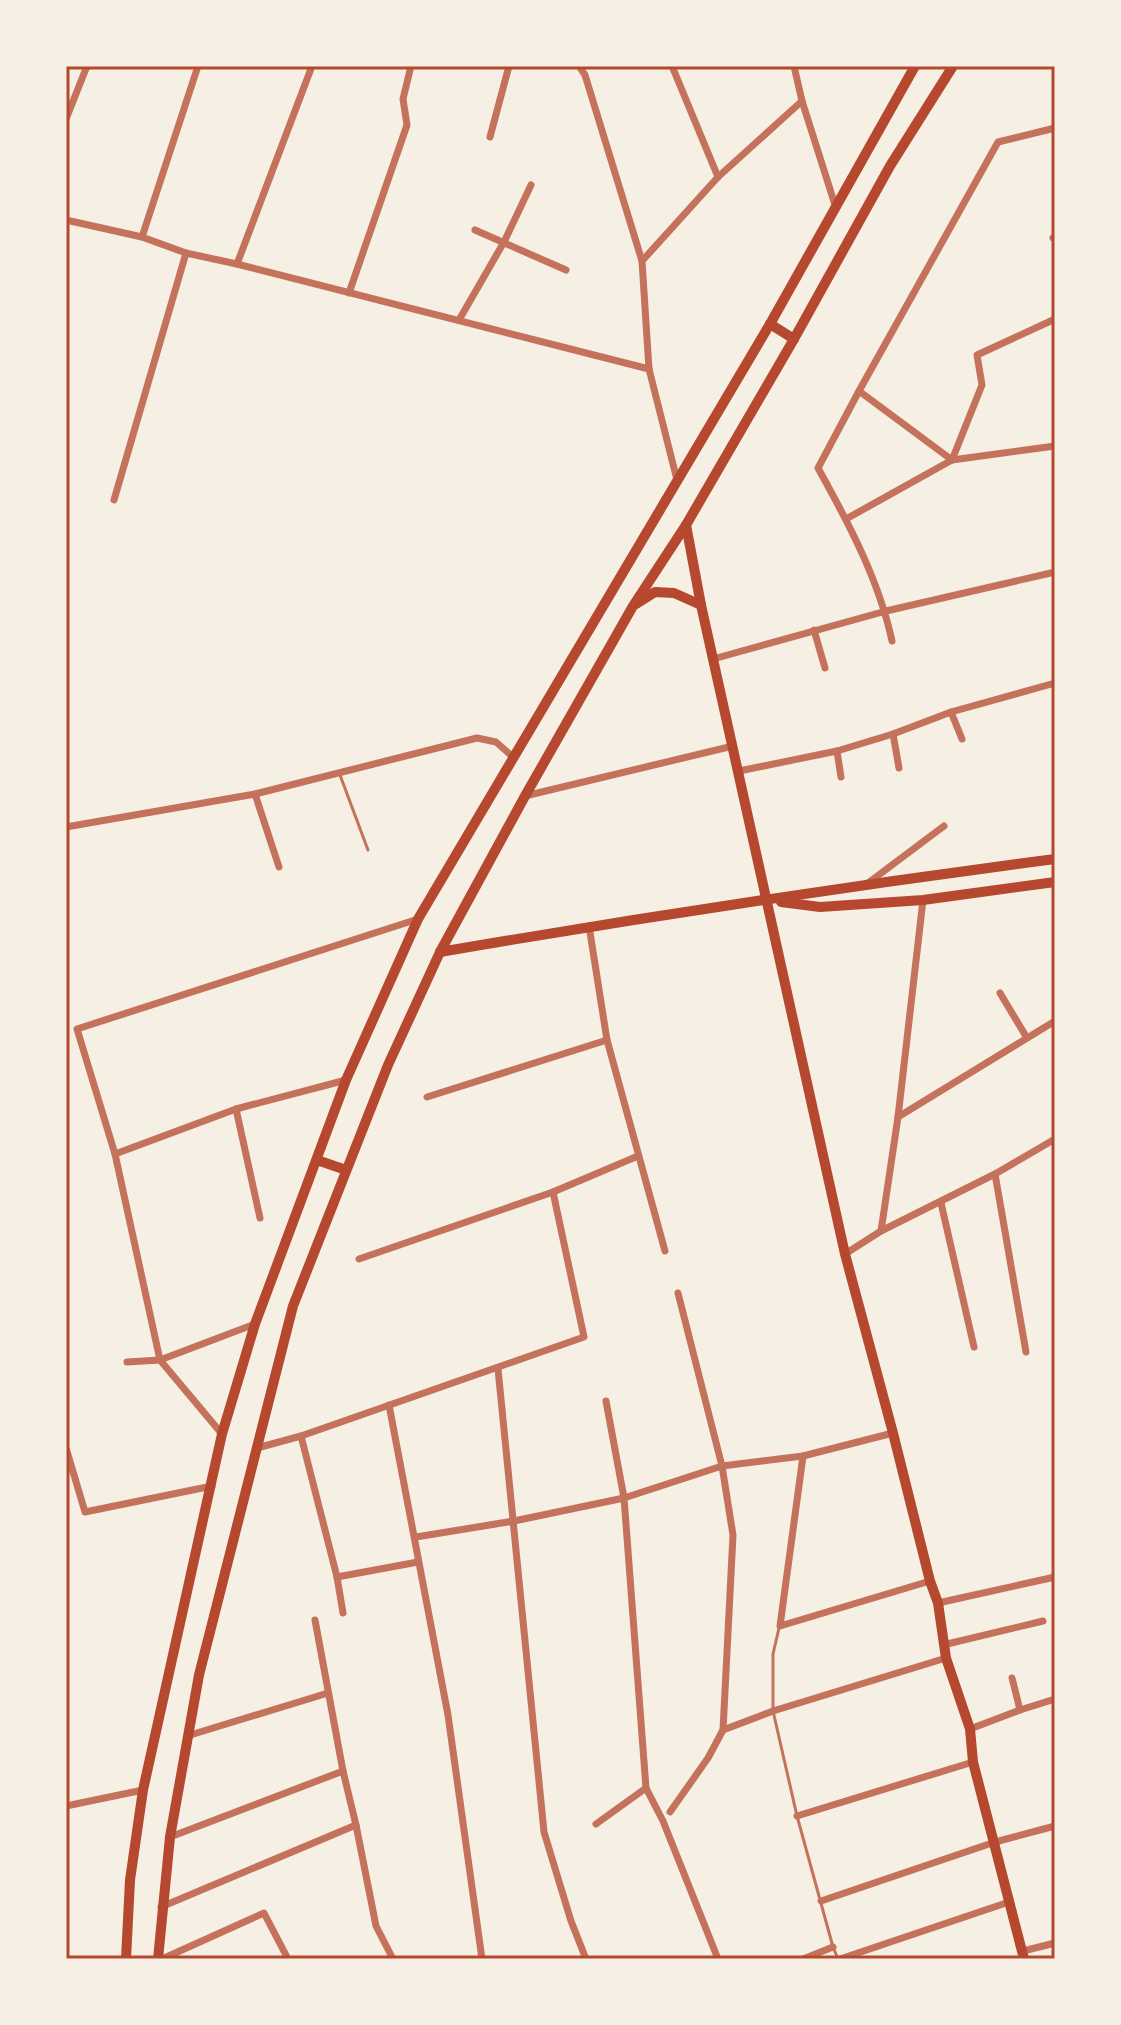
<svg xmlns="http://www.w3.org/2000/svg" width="1121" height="2025" font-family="'Source Sans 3',sans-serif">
<rect width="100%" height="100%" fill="#f6efe4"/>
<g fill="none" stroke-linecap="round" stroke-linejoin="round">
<!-- service -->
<g stroke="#c5725c" stroke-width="3">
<path d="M 340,775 L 368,850"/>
<path d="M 779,1628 L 773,1654 L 773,1711 L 797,1816 L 833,1947 L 838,1959"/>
</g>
<!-- minor -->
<g stroke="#c5725c" stroke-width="7">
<path d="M 579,66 L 585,75 L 642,261"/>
<path d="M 672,66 L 718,177"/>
<path d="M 794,66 L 802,101 L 836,208"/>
<path d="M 66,119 L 87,66"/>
<path d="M 490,137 L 509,66"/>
<path d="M 66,220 L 142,237 L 186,253 L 237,264 L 649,369"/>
<path d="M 475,230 L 566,270"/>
<path d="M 142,237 L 198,66"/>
<path d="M 1053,238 L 1055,237"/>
<path d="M 237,264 L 312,66"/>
<path d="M 349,293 L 407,125 L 403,99 L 411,66"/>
<path d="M 459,320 L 504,242 L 531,185"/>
<path d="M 859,391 L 952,460 L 982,385 L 977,355 L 1055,319"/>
<path d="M 677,480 L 649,369 L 642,261 L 718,177 L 802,101"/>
<path d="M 114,500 L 186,253"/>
<path d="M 846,519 L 952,460 L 1055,446"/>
<path d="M 814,630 L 825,668"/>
<path d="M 892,641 C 879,580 848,522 818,468 L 859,391 L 998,142 L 1055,128"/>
<path d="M 713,659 L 886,611 L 1055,572"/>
<path d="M 951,712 L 962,739"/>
<path d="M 893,734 L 899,768"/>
<path d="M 837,751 L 841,777"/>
<path d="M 739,771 L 837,751 L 893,734 L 951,712 L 1055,683"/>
<path d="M 255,794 L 279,867"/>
<path d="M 525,796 L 733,746"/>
<path d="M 66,827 L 255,794 L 477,738 L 496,742 L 513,757"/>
<path d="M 868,883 L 944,826"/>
<path d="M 589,926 L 607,1040 L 665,1251"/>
<path d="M 1000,993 L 1027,1038"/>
<path d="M 427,1097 L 607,1040"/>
<path d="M 236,1109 L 260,1218"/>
<path d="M 898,1117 L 1055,1021"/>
<path d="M 115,1154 L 236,1109 L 346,1080"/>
<path d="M 995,1174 L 1026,1352"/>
<path d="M 941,1203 L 974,1347"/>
<path d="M 881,1231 L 898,1117 L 923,900"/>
<path d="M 845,1254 L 881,1231 L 995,1174 L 1055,1139"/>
<path d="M 359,1259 L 553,1192 L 638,1156"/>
<path d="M 127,1362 L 160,1360 L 255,1324"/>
<path d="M 498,1369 L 544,1832 L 571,1921 L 586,1959"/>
<path d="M 606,1401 L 624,1498 L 646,1788 L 663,1821 L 718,1959"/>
<path d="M 389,1405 L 448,1715 L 482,1959"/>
<path d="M 222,1434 L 160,1360 L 115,1154 L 77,1029 L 418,919"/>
<path d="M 301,1436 L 337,1577 L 343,1613"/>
<path d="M 66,1448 L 85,1512 L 212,1486"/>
<path d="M 257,1448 L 301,1436 L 584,1337 L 553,1192"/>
<path d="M 803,1456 L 780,1626 L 930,1581"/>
<path d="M 416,1537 L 514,1521 L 624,1498 L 722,1466 L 803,1456 L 893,1433"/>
<path d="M 337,1577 L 418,1562"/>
<path d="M 938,1603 L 1055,1577"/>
<path d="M 315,1620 L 343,1771 L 356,1825 L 376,1926 L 393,1959"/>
<path d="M 943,1645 L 1043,1621"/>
<path d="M 1012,1678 L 1020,1710"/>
<path d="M 970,1729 L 1020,1710 L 1055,1699"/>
<path d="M 723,1730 L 773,1711 L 946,1658"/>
<path d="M 187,1736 L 328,1693"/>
<path d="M 66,1806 L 143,1790"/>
<path d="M 670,1812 L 708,1758 L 723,1730 L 733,1535 L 722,1466 L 678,1293"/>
<path d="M 797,1816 L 973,1762"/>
<path d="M 596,1824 L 646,1788"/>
<path d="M 170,1837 L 343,1771"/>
<path d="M 821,1901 L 995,1842 L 1055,1826"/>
<path d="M 161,1907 L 356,1825"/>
<path d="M 1023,1951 L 1055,1943"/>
<path d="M 162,1959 L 264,1913 L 288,1959"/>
<path d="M 803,1959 L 833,1947"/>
<path d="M 840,1959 L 1009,1902"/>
</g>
<!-- secondary -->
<g stroke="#b5482f" stroke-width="10">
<path d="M 770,324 L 794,339"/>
<path d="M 686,525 L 701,605 L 845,1254 L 893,1433 L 930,1581 L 938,1603 L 946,1658 L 970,1729 L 973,1762 L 1024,1959"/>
<path d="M 636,604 L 655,592 L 674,593 L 701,605"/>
<path d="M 781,902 L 820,907 L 923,900 L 1055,882"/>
<path d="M 440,952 C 644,917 849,886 1055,859"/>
<path d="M 317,1160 L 346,1170"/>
<path d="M 126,1959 L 130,1880 L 143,1790 L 222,1434 L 255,1324 L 346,1080 L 418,919 L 770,324 L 915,66"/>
<path d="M 158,1959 L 170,1837 L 199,1675 L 293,1306 L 388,1065 L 440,952 L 525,796 L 633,606 L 686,525 L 794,339 L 890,166 L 953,66"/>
</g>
</g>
<!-- border -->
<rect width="1121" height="2025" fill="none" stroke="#f6efe4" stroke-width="136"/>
<rect x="68" y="68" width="985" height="1889" fill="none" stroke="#b5482f" stroke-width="3"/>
</svg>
